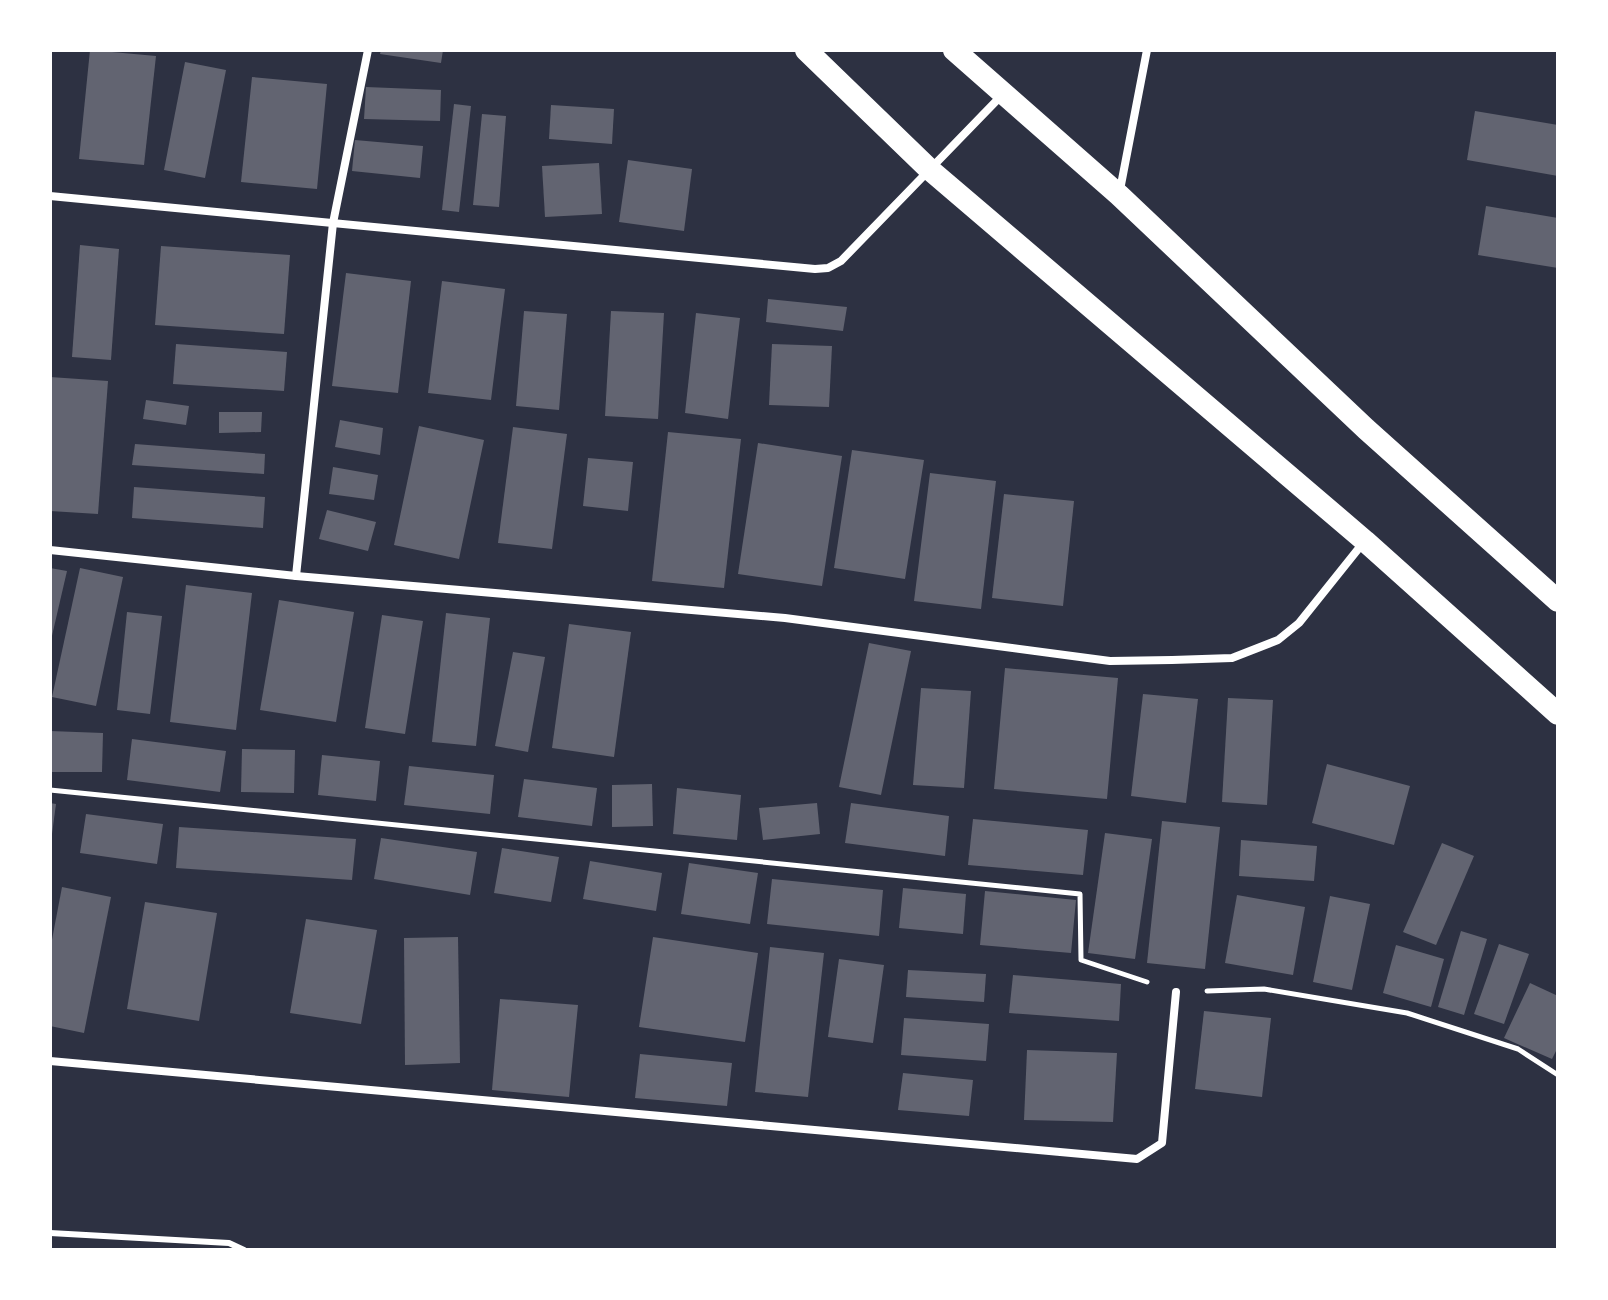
<svg xmlns="http://www.w3.org/2000/svg" width="1608" height="1300" font-family="'Fira Sans',sans-serif">
<rect width="100%" height="100%" fill="#2d3142"/>
<!-- building -->
<g fill="#626471">
<path d="M 90,50 L 156,56 L 144,165 L 79,159 Z"/>
<path d="M 381,50 L 443,50 L 441,63 L 380,54 Z"/>
<path d="M 185,62 L 226,70 L 205,178 L 164,170 Z"/>
<path d="M 252,77 L 327,84 L 317,189 L 241,182 Z"/>
<path d="M 366,87 L 441,90 L 440,121 L 364,119 Z"/>
<path d="M 454,104 L 471,106 L 459,212 L 442,210 Z"/>
<path d="M 551,105 L 614,109 L 612,144 L 549,139 Z"/>
<path d="M 1475,111 L 1558,125 L 1558,176 L 1467,160 Z"/>
<path d="M 482,114 L 506,116 L 499,207 L 473,205 Z"/>
<path d="M 355,140 L 423,146 L 420,178 L 352,171 Z"/>
<path d="M 628,160 L 692,169 L 684,231 L 619,222 Z"/>
<path d="M 599,163 L 602,214 L 545,217 L 542,166 Z"/>
<path d="M 1486,206 L 1558,218 L 1558,268 L 1478,255 Z"/>
<path d="M 80,245 L 119,249 L 111,360 L 72,357 Z"/>
<path d="M 161,246 L 290,255 L 284,334 L 155,325 Z"/>
<path d="M 346,273 L 411,281 L 398,393 L 332,386 Z"/>
<path d="M 442,281 L 505,289 L 491,400 L 428,393 Z"/>
<path d="M 768,299 L 847,307 L 843,331 L 766,322 Z"/>
<path d="M 524,311 L 567,314 L 559,410 L 516,406 Z"/>
<path d="M 611,311 L 664,313 L 658,419 L 605,416 Z"/>
<path d="M 696,313 L 740,318 L 728,419 L 685,413 Z"/>
<path d="M 176,344 L 287,352 L 284,391 L 173,384 Z"/>
<path d="M 772,344 L 832,346 L 829,407 L 769,405 Z"/>
<path d="M 50,377 L 108,381 L 98,514 L 50,511 Z"/>
<path d="M 146,400 L 189,406 L 186,425 L 143,419 Z"/>
<path d="M 219,412 L 262,412 L 261,432 L 219,433 Z"/>
<path d="M 340,420 L 383,428 L 380,455 L 335,447 Z"/>
<path d="M 419,426 L 484,440 L 459,559 L 394,545 Z"/>
<path d="M 513,427 L 567,434 L 552,549 L 498,543 Z"/>
<path d="M 668,432 L 741,439 L 724,588 L 652,581 Z"/>
<path d="M 758,443 L 842,456 L 822,586 L 738,574 Z"/>
<path d="M 135,444 L 265,454 L 264,474 L 132,465 Z"/>
<path d="M 852,450 L 924,460 L 905,579 L 834,568 Z"/>
<path d="M 588,458 L 633,462 L 628,511 L 583,506 Z"/>
<path d="M 333,467 L 378,475 L 374,500 L 329,494 Z"/>
<path d="M 930,473 L 996,481 L 981,609 L 914,601 Z"/>
<path d="M 134,487 L 265,497 L 263,528 L 132,518 Z"/>
<path d="M 1004,494 L 1074,501 L 1063,606 L 992,598 Z"/>
<path d="M 327,510 L 376,522 L 368,551 L 319,539 Z"/>
<path d="M 50,568 L 67,571 L 51,640 L 50,640 Z"/>
<path d="M 80,568 L 123,577 L 96,706 L 52,697 Z"/>
<path d="M 186,585 L 252,593 L 236,730 L 170,722 Z"/>
<path d="M 279,600 L 354,612 L 336,722 L 260,710 Z"/>
<path d="M 127,612 L 162,616 L 150,714 L 117,710 Z"/>
<path d="M 446,613 L 490,618 L 476,746 L 432,742 Z"/>
<path d="M 382,615 L 423,621 L 405,734 L 365,728 Z"/>
<path d="M 569,624 L 631,632 L 614,757 L 552,748 Z"/>
<path d="M 869,643 L 911,651 L 881,795 L 839,787 Z"/>
<path d="M 513,652 L 545,657 L 528,752 L 495,746 Z"/>
<path d="M 1005,668 L 1118,678 L 1107,799 L 994,789 Z"/>
<path d="M 921,688 L 971,691 L 964,788 L 913,785 Z"/>
<path d="M 1143,694 L 1198,699 L 1186,803 L 1131,796 Z"/>
<path d="M 1228,698 L 1273,700 L 1267,805 L 1222,802 Z"/>
<path d="M 50,731 L 103,733 L 102,772 L 50,772 Z"/>
<path d="M 132,739 L 226,751 L 220,792 L 127,780 Z"/>
<path d="M 242,749 L 295,750 L 294,793 L 241,792 Z"/>
<path d="M 322,755 L 380,761 L 376,801 L 318,795 Z"/>
<path d="M 1327,764 L 1410,786 L 1394,845 L 1312,823 Z"/>
<path d="M 409,766 L 494,775 L 490,814 L 404,805 Z"/>
<path d="M 524,779 L 597,788 L 592,826 L 518,817 Z"/>
<path d="M 652,784 L 653,826 L 612,827 L 612,785 Z"/>
<path d="M 677,788 L 741,795 L 737,840 L 673,834 Z"/>
<path d="M 50,803 L 56,804 L 52,834 L 50,834 Z"/>
<path d="M 817,803 L 820,834 L 763,840 L 759,808 Z"/>
<path d="M 851,803 L 949,816 L 945,856 L 845,843 Z"/>
<path d="M 86,814 L 163,824 L 157,864 L 80,853 Z"/>
<path d="M 973,819 L 1088,830 L 1083,875 L 968,865 Z"/>
<path d="M 1162,821 L 1220,827 L 1205,969 L 1147,963 Z"/>
<path d="M 179,827 L 356,839 L 352,880 L 176,868 Z"/>
<path d="M 1105,833 L 1152,839 L 1135,959 L 1088,953 Z"/>
<path d="M 381,838 L 477,852 L 470,895 L 374,879 Z"/>
<path d="M 1241,840 L 1317,846 L 1314,881 L 1239,876 Z"/>
<path d="M 1442,843 L 1474,856 L 1436,945 L 1403,932 Z"/>
<path d="M 502,848 L 559,857 L 551,902 L 494,893 Z"/>
<path d="M 590,861 L 662,873 L 656,911 L 583,899 Z"/>
<path d="M 689,863 L 758,873 L 750,924 L 681,914 Z"/>
<path d="M 772,879 L 883,890 L 879,936 L 767,924 Z"/>
<path d="M 62,887 L 111,897 L 84,1033 L 50,1026 L 50,950 Z"/>
<path d="M 903,888 L 966,894 L 963,934 L 899,928 Z"/>
<path d="M 985,891 L 1076,900 L 1071,953 L 980,945 Z"/>
<path d="M 1237,895 L 1305,907 L 1293,975 L 1225,963 Z"/>
<path d="M 1330,896 L 1370,904 L 1352,990 L 1313,982 Z"/>
<path d="M 145,902 L 217,913 L 199,1021 L 127,1009 Z"/>
<path d="M 306,919 L 377,930 L 361,1024 L 290,1013 Z"/>
<path d="M 1461,931 L 1487,939 L 1464,1015 L 1438,1007 Z"/>
<path d="M 458,937 L 460,1063 L 405,1065 L 404,938 Z"/>
<path d="M 653,937 L 758,953 L 745,1042 L 639,1027 Z"/>
<path d="M 1499,944 L 1529,954 L 1504,1024 L 1474,1014 Z"/>
<path d="M 1396,945 L 1444,959 L 1431,1007 L 1383,993 Z"/>
<path d="M 770,947 L 824,953 L 808,1097 L 755,1092 Z"/>
<path d="M 839,959 L 884,965 L 873,1043 L 828,1037 Z"/>
<path d="M 908,970 L 986,974 L 984,1002 L 906,997 Z"/>
<path d="M 1013,975 L 1121,984 L 1119,1021 L 1009,1013 Z"/>
<path d="M 1530,983 L 1558,996 L 1558,1047 L 1552,1059 L 1504,1038 Z"/>
<path d="M 500,999 L 578,1005 L 569,1097 L 492,1090 Z"/>
<path d="M 1204,1011 L 1271,1018 L 1262,1097 L 1195,1089 Z"/>
<path d="M 904,1018 L 989,1024 L 986,1061 L 901,1055 Z"/>
<path d="M 1027,1050 L 1117,1053 L 1113,1122 L 1024,1120 Z"/>
<path d="M 640,1054 L 732,1063 L 727,1106 L 635,1098 Z"/>
<path d="M 903,1073 L 973,1080 L 969,1116 L 898,1110 Z"/>
</g>
<g fill="none" stroke-linecap="round" stroke-linejoin="round">
<!-- path -->
<g stroke="#fff" stroke-width="5">
<path d="M 50,790 L 1080,894 L 1081,960 L 1147,982"/>
<path d="M 1207,991 L 1264,989 L 1407,1013 L 1518,1049 L 1558,1075"/>
</g>
<!-- service -->
<path stroke="#fff" stroke-width="6" d="M 50,1233 L 229,1243 L 244,1250"/>
<!-- minor -->
<g stroke="#fff" stroke-width="8">
<path d="M 1120,190 L 1147,50"/>
<path d="M 50,196 L 815,269 L 828,268 L 841,261 L 1002,95"/>
<path d="M 50,550 L 296,576 L 785,618 L 1110,661 L 1172,660 L 1232,658 L 1278,640 L 1299,623 L 1363,543"/>
<path d="M 296,576 L 333,223 L 368,50"/>
<path d="M 50,1061 L 1137,1159 L 1162,1143 L 1176,992"/>
</g>
<!-- trunk -->
<g stroke="#fff" stroke-width="22">
<path d="M 806,50 L 929,169 L 1365,541 L 1558,714"/>
<path d="M 954,50 L 1119,195 L 1366,429 L 1558,601"/>
</g>
</g>
<!-- border -->
<rect width="1608" height="1300" fill="none" stroke="#ffffff" stroke-width="104"/>
</svg>
